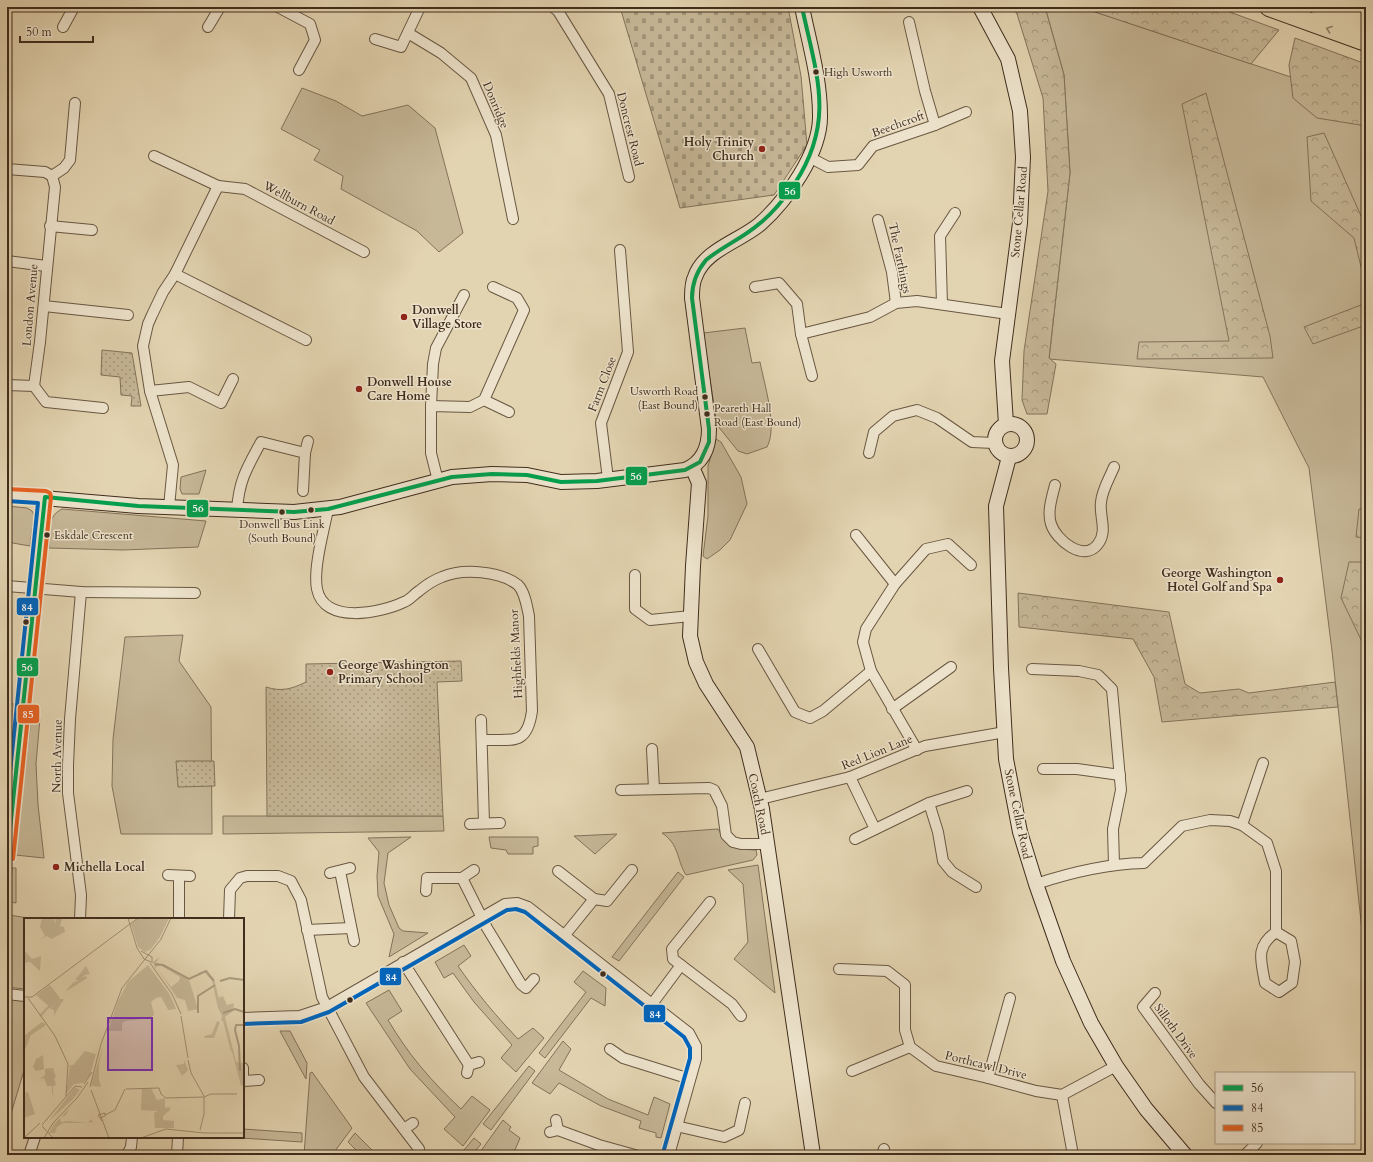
<svg xmlns="http://www.w3.org/2000/svg" width="1373" height="1162" font-family="Cardo,serif">
<defs>
<pattern id="forest-crowns" width="20" height="18" patternUnits="userSpaceOnUse"><rect width="20" height="18" fill="#c7b898"/><path d="M2 6a3 3 0 1 1 6 0M12 15a3 3 0 1 1 6 0" fill="none" stroke="#a3967b"/></pattern>
<pattern id="cemetery-stones" width="16" height="16" patternUnits="userSpaceOnUse"><rect width="16" height="16" fill="#c7b898"/><path d="M2 7V4a2 2 0 0 1 4 0v3zM10 15v-3a2 2 0 0 1 4 0v3z" fill="#a3967b"/></pattern>
<pattern id="park-dots" width="8" height="8" patternUnits="userSpaceOnUse"><rect width="8" height="8" fill="#c7b898"/><path d="M2 2h.1M6 6h.1" fill="none" stroke="#a3967b" stroke-width="1.8" stroke-linecap="round"/></pattern>
</defs>
<rect width="100%" height="100%" fill="#e3d4b1"/>
<filter id="stains"><feTurbulence type="fractalNoise" baseFrequency=".005" numOctaves="4"/><feColorMatrix values="0 0 0 0 .2 0 0 0 0 .09 0 0 0 0 .02 0 0 0 .5 -.17"/></filter>
<radialGradient id="worn" r=".72"><stop offset=".6" stop-color="#630" stop-opacity="0"/><stop offset="1" stop-color="#630" stop-opacity=".3"/></radialGradient>
<!-- grass -->
<g fill="#c7b898" stroke="#84725a">
<path d="M 1045,7 L 1080,7 L 1366,102 L 1366,968 L 1332,651 L 1309,468 L 1263,377 L 1049,359 L 1070,173 L 1064,75 Z"/>
<path d="M 302,88 L 336,101 L 362,116 L 408,105 L 435,128 L 463,233 L 439,252 L 417,231 L 341,189 L 343,176 L 314,160 L 320,150 L 281,129 Z"/>
<path d="M 745,328 L 752,363 L 760,362 C 764,383 778,427 767,447 L 747,454 L 738,451 L 717,425 L 703,333 Z"/>
<path d="M 716,439 L 721,442 L 741,477 L 747,504 L 730,540 L 720,550 L 707,559 L 703,556 L 708,516 L 708,466 Z"/>
<path d="M 206,470 L 199,494 L 182,494 L 180,489 L 181,477 Z"/>
<path d="M 7,506 L 27,508 L 32,511 L 34,515 L 30,546 L 7,542 Z"/>
<path d="M 62,509 L 206,521 L 198,547 L 123,550 L 49,548 C 50,532 46,517 62,509 Z"/>
<path d="M 183,635 L 179,661 L 211,707 L 212,834 L 121,834 L 112,786 L 113,739 L 125,637 Z"/>
<path d="M 7,703 L 14,704 L 7,760 Z"/>
<path d="M 40,718 L 36,764 L 38,805 L 44,858 L 15,855 L 31,719 Z"/>
<path d="M 223,816 L 443,816 L 444,831 L 223,834 Z"/>
<path d="M 718,829 C 730,849 733,849 756,850 L 757,855 L 753,860 L 686,875 C 676,859 680,845 662,833 Z"/>
<path d="M 617,834 L 595,854 L 574,836 Z"/>
<path d="M 411,837 L 388,853 L 384,883 L 389,905 L 399,928 L 403,931 L 428,933 L 389,957 L 394,934 L 378,896 L 377,876 L 379,852 L 368,838 Z"/>
<path d="M 489,837 L 538,837 L 538,846 L 533,847 L 533,854 L 508,854 L 506,850 L 491,848 Z"/>
<path d="M 758,865 L 775,993 L 734,959 L 748,942 L 743,884 L 728,870 Z"/>
<path d="M 12,868 L 16,868 L 16,903 L 10,902 Z"/>
<path d="M 678,872 L 684,877 L 619,961 L 612,957 Z"/>
<path d="M 9,915 L 34,919 L 25,919 L 25,989 L 7,987 L 7,933 Z"/>
<path d="M 464,945 L 471,956 L 458,966 C 476,992 496,1016 518,1039 L 533,1028 L 544,1038 L 516,1072 L 501,1058 L 512,1045 L 474,1002 L 453,973 L 444,978 L 435,962 Z"/>
<path d="M 583,971 L 606,988 L 605,1006 L 591,998 L 545,1058 L 539,1053 L 586,992 L 574,982 Z"/>
<path d="M 389,990 L 402,1011 L 388,1020 C 408,1054 431,1081 461,1109 L 472,1096 L 490,1110 L 463,1146 L 444,1129 L 455,1117 L 410,1069 L 366,1003 Z"/>
<path d="M 7,997 L 25,1000 L 25,1067 L 7,1127 Z"/>
<path d="M 280,1031 L 290,1031 L 307,1063 L 306,1079 Z"/>
<path d="M 563,1041 L 571,1049 L 559,1070 L 608,1099 L 648,1115 L 654,1097 L 670,1104 L 661,1138 L 656,1137 L 656,1133 L 639,1128 L 641,1121 L 601,1106 L 559,1083 L 550,1094 L 532,1083 Z"/>
<path d="M 529,1066 L 535,1071 L 491,1130 L 483,1124 Z"/>
<path d="M 312,1072 L 352,1128 L 332,1155 L 304,1155 L 310,1073 Z"/>
<path d="M 503,1120 L 511,1127 L 509,1130 L 520,1138 L 515,1150 L 524,1155 L 478,1155 Z"/>
<path d="M 243,1129 L 302,1133 L 302,1142 L 226,1137 L 243,1137 Z"/>
<path d="M 355,1133 L 377,1155 L 361,1155 L 348,1142 Z"/>
<path d="M 474,1138 L 481,1144 L 472,1155 L 460,1155 Z"/>
</g>
<!-- forest -->
<g fill="url(#forest-crowns)" stroke="#84725a">
<path d="M 1012,7 L 1045,7 L 1064,75 L 1070,173 L 1049,358 L 1056,364 L 1047,414 L 1027,414 L 1022,400 L 1024,351 L 1048,191 L 1043,98 L 1017,14 Z"/>
<path d="M 1080,7 L 1216,7 L 1279,30 L 1251,64 Z"/>
<path d="M 1295,38 L 1366,64 L 1366,126 L 1317,118 L 1293,98 L 1289,65 Z"/>
<path d="M 1206,93 L 1270,336 L 1273,358 L 1137,359 L 1139,342 L 1229,341 L 1182,104 Z"/>
<path d="M 1324,133 L 1366,227 L 1366,287 L 1354,238 L 1311,201 L 1307,137 Z"/>
<path d="M 1366,303 L 1366,325 L 1313,344 L 1304,327 Z"/>
<path d="M 1359,509 L 1366,509 L 1366,538 L 1356,537 Z"/>
<path d="M 1349,562 L 1366,562 L 1366,650 L 1341,598 Z"/>
<path d="M 1018,593 L 1169,612 L 1185,684 L 1200,693 L 1239,689 L 1249,693 L 1335,682 L 1338,707 L 1162,722 L 1154,677 L 1133,639 L 1019,627 Z"/>
</g>
<!-- cemetery -->
<path fill="url(#cemetery-stones)" stroke="#84725a" d="M 620,7 L 788,7 L 801,76 L 807,145 L 774,195 L 680,208 Z"/>
<!-- park -->
<g fill="url(#park-dots)" stroke="#84725a">
<path d="M 102,350 L 132,353 L 141,406 L 131,406 L 132,396 L 121,395 L 120,377 L 101,375 Z"/>
<path d="M 461,661 L 462,681 L 437,682 L 443,816 L 267,816 L 266,687 C 281,692 292,689 306,682 L 306,664 Z"/>
<path d="M 176,761 L 214,761 L 215,786 L 178,787 Z"/>
</g>
<g fill="none" stroke-linecap="round" stroke-linejoin="round">
<defs>
<g id="street">
<path d="M 278,7 L 310,24 L 315,40 L 299,70"/>
<path d="M 553,7 L 558,11 L 609,94 L 629,177"/>
<path d="M 909,22 L 925,91 L 935,125"/>
<path d="M 63,27 L 74,7"/>
<path d="M 208,27 L 220,7"/>
<path d="M 408,33 L 441,53 L 471,78 L 496,135 L 513,219"/>
<path d="M 375,39 L 401,47 L 420,7"/>
<path d="M 154,156 L 218,186"/>
<path d="M 809,157 L 828,167 L 858,165 L 873,146 L 935,125 L 966,112"/>
<path d="M 7,169 L 45,172 L 52,176"/>
<path d="M 878,220 L 892,272 L 896,303"/>
<path d="M 50,226 L 92,230"/>
<path d="M 7,261 L 46,266"/>
<path d="M 175,274 L 306,340"/>
<path d="M 755,287 L 779,283 L 797,304 L 801,334 L 812,376"/>
<path d="M 942,304 L 940,236 L 955,213"/>
<path d="M 44,306 L 128,315"/>
<path d="M 801,334 L 870,317 L 896,303 L 917,301 L 1008,314"/>
<path d="M 7,385 L 34,386 L 46,402 L 103,408"/>
<path d="M 34,386 L 40,342 L 55,187 L 52,176 L 64,168 L 70,160 L 75,103"/>
<path d="M 150,391 L 189,387 L 221,403 L 233,379"/>
<path d="M 484,400 L 509,412"/>
<path d="M 431,406 L 433,364 L 436,348 L 464,295"/>
<path d="M 305,453 L 308,441"/>
<path d="M 869,453 L 874,432 L 893,416 L 917,410 L 937,418 L 972,442 L 994,443"/>
<path d="M 608,479 L 601,423 L 628,352 L 620,250"/>
<path d="M 438,481 L 431,453 L 431,406 L 470,407 L 484,400 L 524,310 L 517,298 L 493,287"/>
<path d="M 1055,485 C 1052,497 1047,512 1051,524 C 1056,540 1084,563 1098,544 C 1108,531 1099,516 1101,502 C 1102,490 1110,477 1114,467"/>
<path d="M 169,507 L 173,465 L 150,391 L 143,346 L 148,324 L 152,315 L 163,292 L 175,274 L 218,186 L 245,189 L 364,252"/>
<path d="M 328,509 C 324,530 313,568 317,589 C 324,625 381,613 404,602 C 410,600 414,594 419,591 C 425,586 434,580 442,577 C 463,568 500,571 518,585 C 525,592 527,607 529,616 L 532,711 C 527,747 512,739 482,740"/>
<path d="M 237,510 C 239,480 247,468 261,442 L 305,453 L 303,491"/>
<path d="M 856,535 L 895,584"/>
<path d="M 635,575 L 635,609 L 650,620 L 691,616"/>
<path d="M 7,586 L 81,592 L 195,593"/>
<path d="M 758,649 L 795,712 L 810,718 L 823,711 L 871,671"/>
<path d="M 1032,669 L 1079,671 L 1098,675 L 1112,689 L 1121,790 L 1113,829 L 1114,865"/>
<path d="M 892,709 L 951,667"/>
<path d="M 481,720 L 484,823"/>
<path d="M 652,749 L 654,789"/>
<path d="M 917,750 L 871,671 L 863,642 L 866,629 L 895,584 L 926,549 L 948,544 L 971,565"/>
<path d="M 1043,769 L 1077,769 L 1120,775"/>
<path d="M 850,777 L 875,829"/>
<path d="M 621,790 L 709,788 L 714,790 L 722,806 L 726,835 L 733,842 L 741,844 L 767,844"/>
<path d="M 760,799 L 850,777 L 925,746 L 1005,732"/>
<path d="M 929,803 L 938,832 L 943,861 L 952,872 L 976,887"/>
<path d="M 470,824 L 500,823"/>
<path d="M 1242,825 L 1263,763"/>
<path d="M 855,839 L 929,803 L 967,791"/>
<path d="M 7,858 L 45,497"/>
<path d="M 340,871 L 354,941"/>
<path d="M 558,871 L 594,899"/>
<path d="M 330,873 L 350,868"/>
<path d="M 168,875 L 190,876"/>
<path d="M 179,876 L 179,919"/>
<path d="M 462,878 L 474,870"/>
<path d="M 1036,884 C 1072,872 1106,864 1144,863 L 1182,826 L 1210,820 L 1230,821 L 1242,825 L 1267,843 L 1276,871 L 1276,932 L 1291,941 L 1295,962 L 1292,983 L 1279,992 L 1265,983 C 1261,960 1255,947 1276,932"/>
<path d="M 426,891 L 427,878 L 462,878 L 487,928 L 521,984 L 526,988 L 534,979"/>
<path d="M 710,902 L 672,949 L 673,959 L 732,1004 L 741,1016"/>
<path d="M 80,919 L 81,895 L 68,793 L 68,765 L 70,719 L 81,592"/>
<path d="M 229,919 L 230,890 L 240,878 L 247,876 L 278,876 L 291,881 L 301,900 L 322,997 L 364,1077 L 419,1149"/>
<path d="M 307,930 L 351,928"/>
<path d="M 564,936 L 594,899 L 607,901 L 632,870"/>
<path d="M 403,962 L 469,1065"/>
<path d="M 839,969 L 887,971 L 905,985 L 905,1030 L 910,1047 L 936,1066 L 988,1078 L 1036,1091 L 1062,1095 L 1116,1066"/>
<path d="M 1155,993 L 1143,1007 L 1199,1084 L 1216,1103"/>
<path d="M 7,994 L 25,996"/>
<path d="M 652,1004 L 681,965"/>
<path d="M 243,1018 L 300,1016 L 327,1007 L 505,904 L 517,903 L 528,907 L 689,1033 L 696,1046 L 696,1059 L 669,1155"/>
<path d="M 610,1049 L 623,1058 L 690,1079"/>
<path d="M 852,1071 L 910,1047"/>
<path d="M 467,1073 L 469,1065 L 479,1062"/>
<path d="M 243,1078 L 243,1068"/>
<path d="M 988,1078 L 1010,998"/>
<path d="M 243,1081 L 259,1080"/>
<path d="M 1062,1095 L 1073,1155"/>
<path d="M 676,1126 L 724,1137 L 739,1130 L 745,1103"/>
<path d="M 404,1129 L 413,1123"/>
<path d="M 558,1130 L 599,1145 L 635,1155"/>
<path d="M 550,1132 L 558,1130 L 556,1120"/>
<path d="M 29,1155 L 35,1137"/>
<path d="M 127,1155 L 131,1147 L 132,1137"/>
<path d="M 177,1155 L 178,1137"/>
<path d="M 882,1155 L 884,1149"/>
<path d="M 1245,1155 L 1257,1143"/>
</g>
<g id="secondary">
<path d="M 980,7 L 1008,59 L 1020,111 L 1023,157 L 1020,223 L 1002,361 L 1006,424"/>
<circle cx="1011" cy="440" r="16"/>
<path d="M 1009,457 L 996,506 L 1001,668 L 1006,759 L 1020,832 L 1036,884 L 1063,961 L 1091,1023 L 1116,1066 L 1146,1109 L 1185,1155"/>
<path d="M 692,467 L 699,483 L 693,566 L 690,636 L 696,662 L 706,684 L 747,747 L 762,809 L 813,1155"/>
<path d="M 7,495 L 138,506 L 294,512 L 340,507 L 452,477 L 492,474 L 527,475 L 561,482 L 597,481 L 685,470 C 703,463 709,448 709,429 L 692,298 C 692,292 692,283 695,277 C 704,250 740,241 760,224 C 787,200 821,152 820,115 C 820,78 809,42 802,7"/>
</g>
<g id="highway">
<path d="M 1269,7 L 1366,42"/>
<path d="M 1319,7 L 1366,24"/>
</g>
</defs>
<!-- street casing -->
<use href="#street" stroke="#695742" stroke-width="12"/>
<!-- secondary casing -->
<use href="#secondary" stroke="#402d1d" stroke-width="16"/>
<!-- highway casing -->
<use href="#highway" stroke="#402d1d" stroke-width="20"/>
<!-- street -->
<use href="#street" stroke="#ede3cc" stroke-width="10"/>
<!-- secondary -->
<use href="#secondary" stroke="#ede3cc" stroke-width="14"/>
<!-- highway -->
<use href="#highway" stroke="#e3d4b1" stroke-width="18"/>
<defs>
<path id="bus-1" d="M 7,858 L 45,497 L 138,506 L 294,512 L 328,509 L 452,477 L 492,474 L 527,475 L 561,482 L 597,481 L 685,470 L 700,462 L 709,442 L 709,429 L 692,298 C 692,283 696,272 706,260 C 723,246 743,238 759,224 C 773,213 785,198 795,183 C 836,120 816,74 802,7"/>
<g id="bus-2">
<path d="M 7,501 L 38,503 L 7,801"/>
<path d="M 243,1024 L 301,1022 L 329,1012 L 507,910 L 516,909 L 525,912 L 684,1037 L 690,1048 L 690,1058 L 663,1153"/>
</g>
<path id="bus-3" d="M 7,489 L 46,491 L 50,493 L 51,497 L 13,859"/>
</defs>
<!-- bus-1 casing -->
<use href="#bus-1" stroke="#ede3cc" stroke-width="7"/>
<!-- bus-2 casing -->
<use href="#bus-2" stroke="#ede3cc" stroke-width="7"/>
<!-- bus-3 casing -->
<use href="#bus-3" stroke="#ede3cc" stroke-width="7"/>
<!-- bus-1 -->
<use href="#bus-1" stroke="#03a04e" stroke-width="4"/>
<!-- bus-2 -->
<use href="#bus-2" stroke="#0065bd" stroke-width="4"/>
<!-- bus-3 -->
<use href="#bus-3" stroke="#e96222" stroke-width="4"/>
</g>
<!-- one-way arrows -->
<defs><path id="oneway-chevron" d="M-2-3.5L2.5 0L-2 3.5" fill="none" stroke-width="1.6" stroke-linecap="round" stroke-linejoin="round"/></defs>
<use stroke="#928067" href="#oneway-chevron" transform="translate(1329 29) rotate(-160)"/>
<!-- markers -->
<g fill="#402d1d" stroke="#ede3cc" stroke-width="1.5">
<circle cx="816" cy="72" r="3.5"/>
<circle cx="705" cy="397" r="3.5"/>
<circle cx="707" cy="414" r="3.5"/>
<circle cx="311" cy="510" r="3.5"/>
<circle cx="282" cy="512" r="3.5"/>
<circle cx="47" cy="535" r="3.5"/>
<circle cx="26" cy="622" r="3.5"/>
<circle cx="603" cy="974" r="3.5"/>
<circle cx="350" cy="1000" r="3.5"/>
</g>
<g fill="#8f2418" stroke="#ede3cc" stroke-width="1.5">
<circle cx="762" cy="149" r="4"/>
<circle cx="404" cy="317" r="4"/>
<circle cx="359" cy="389" r="4"/>
<circle cx="1280" cy="580" r="4"/>
<circle cx="330" cy="672" r="4"/>
<circle cx="56" cy="867" r="4"/>
</g>
<g text-anchor="middle" dominant-baseline="central" stroke-width="3" stroke-linejoin="round" paint-order="stroke">
<!-- bus labels -->
<g font-size="11" fill="#402d1d" stroke="#ede3cc" text-anchor="start">
<text x="824" y="72">High Usworth</text>
<text x="698" y="391" text-anchor="end">Usworth Road<tspan x="698" dy="14">(East Bound)</tspan></text>
<text x="714" y="408">Peareth Hall<tspan x="714" dy="14">Road (East Bound)</tspan></text>
<text x="282" y="524" text-anchor="middle">Donwell Bus Link<tspan x="282" dy="14">(South Bound)</tspan></text>
<text x="54" y="535">Eskdale Crescent</text>
</g>
<!-- street labels -->
<g font-size="12" fill="#402d1d" stroke="#ede3cc">
<text transform="translate(496 105) rotate(67)">Donridge</text>
<text transform="translate(898 124) rotate(-20)">Beechcroft</text>
<text transform="translate(630 129) rotate(76)">Doncrest Road</text>
<text transform="translate(299 203) rotate(28)">Wellburn Road</text>
<text transform="translate(1019 212) rotate(-85)">Stone Cellar Road</text>
<text transform="translate(900 258) rotate(78)">The Farthings</text>
<text transform="translate(30 305) rotate(-85)">London Avenue</text>
<text transform="translate(602 384) rotate(-69)">Farm Close</text>
<text transform="translate(516 654) rotate(-93)">Highfields Manor</text>
<text transform="translate(877 752) rotate(-22)">Red Lion Lane</text>
<text transform="translate(57 756) rotate(-89)">North Avenue</text>
<text transform="translate(759 804) rotate(78)">Coach Road</text>
<text transform="translate(1018 814) rotate(78)">Stone Cellar Road</text>
<text transform="translate(1176 1031) rotate(54)">Silloth Drive</text>
<text transform="translate(986 1065) rotate(14)">Porthcawl Drive</text>
</g>
<!-- poi labels -->
<g font-size="12" font-weight="bold" fill="#402d1d" stroke="#ede3cc" text-anchor="start">
<text x="754" y="142" text-anchor="end">Holy Trinity<tspan x="754" dy="14">Church</tspan></text>
<text x="412" y="310">Donwell<tspan x="412" dy="14">Village Store</tspan></text>
<text x="367" y="382">Donwell House<tspan x="367" dy="14">Care Home</tspan></text>
<text x="1272" y="573" text-anchor="end">George Washington<tspan x="1272" dy="14">Hotel Golf and Spa</tspan></text>
<text x="338" y="665">George Washington<tspan x="338" dy="14">Primary School</tspan></text>
<text x="64" y="867">Michella Local</text>
</g>
</g>
<!-- overview -->
<g transform="translate(24 918)">
<rect width="220" height="220" fill="#e3d4b1"/>
<path d="M 114,0 L 145,0 L 136,19 L 127,31 L 121,34 L 114,29 L 107,6 ZM 124,47 L 146,77 L 152,91 L 144,92 L 137,75 L 127,84 L 130,97 L 126,100 L 102,103 L 98,105 L 98,113 L 84,113 L 94,83 L 104,64 ZM 62,48 L 66,56 L 61,57 L 57,60 L 62,58 L 63,60 L 41,74 L 49,65 L 55,62 L 51,62 ZM 26,67 L 36,80 L 27,90 L 12,77 ZM 199,78 L 203,87 L 210,85 L 209,93 L 201,99 L 212,144 L 220,145 L 220,167 L 217,168 L 194,80 ZM 61,133 L 72,136 L 66,157 L 59,165 L 50,166 L 42,176 L 46,147 L 49,147 ZM 19,137 L 20,151 L 29,150 L 32,159 L 30,160 L 32,167 L 29,168 L 29,176 L 32,178 L 28,176 L 28,168 L 23,168 L 20,160 L 16,161 L 21,157 L 21,151 L 12,153 L 9,149 L 12,141 ZM 160,142 L 164,152 L 158,158 L 152,147 L 160,146 ZM 51,169 L 56,172 L 48,182 L 25,203 ZM 4,174 L 11,196 L 0,200 L 0,175 Z" fill="#c7b898"/>
<path d="M 136,39 L 131,46 L 140,48 L 165,62 L 153,66 L 154,71 L 148,71 L 153,80 L 133,50 L 147,69 L 155,63 L 156,59 L 136,47 L 131,50 L 129,44 ZM 183,53 L 190,61 L 208,133 L 207,134 L 199,103 L 197,103 L 198,98 L 194,90 L 188,63 L 181,55 L 173,55 ZM 137,73 L 137,75 L 145,93 L 137,79 L 131,80 L 133,75 L 126,76 L 125,82 L 121,85 L 124,75 ZM 34,81 L 40,81 L 30,97 L 30,92 L 25,90 L 17,99 L 15,97 L 25,87 L 28,90 ZM 193,103 L 196,104 L 190,120 L 181,120 L 180,118 L 188,116 ZM 18,104 L 22,107 L 7,117 L 0,134 L 0,118 ZM 80,125 L 75,146 L 75,161 L 77,169 L 69,168 L 67,167 ZM 46,190 L 42,197 L 36,200 L 37,204 L 45,203 L 64,205 L 67,201 L 69,204 L 63,205 L 39,205 L 33,209 L 31,215 L 25,215 L 30,206 Z" fill="#c7b898"/>
<path d="M 18,0 L 29,0 L 32,6 L 31,0 L 38,1 L 36,8 L 40,9 L 41,14 L 27,21 L 23,18 L 14,23 L 21,18 L 16,9 ZM 0,32 L 8,41 L 17,38 L 16,53 L 6,44 L 0,45 ZM 165,62 L 174,91 L 164,93 L 161,82 L 153,80 L 148,71 L 151,69 L 154,71 L 153,66 ZM 118,170 L 127,170 L 133,182 L 141,180 L 141,190 L 146,189 L 146,192 L 139,198 L 139,202 L 150,203 L 150,210 L 131,210 L 130,195 L 134,193 L 117,192 Z" fill="#c7b898"/>
<path fill="none" stroke="#ac9b7f" stroke-width="2" d="M 131,46 L 139,47 L 165,61 L 182,53 L 190,63M 196,63 L 206,60 L 220,62M 174,95 L 174,78 L 191,67M 199,95 L 211,91 L 220,94M 216,153 L 215,128 L 211,112 L 212,107 L 220,107"/>
<path fill="none" stroke="#a29176" stroke-width="1" d="M 104,0 L 113,30 L 120,41 L 127,44M 137,21 L 147,0M 117,33 L 128,39 L 128,45M 126,45 L 148,76 L 157,96M 0,79 L 8,79 L 114,0M 4,80 L 31,118 L 44,146 L 42,178M 157,98 L 164,140M 164,142 L 167,155 L 180,178M 60,166 L 68,154M 66,169 L 77,126 L 98,70 L 138,20M 135,170 L 137,176 L 142,180 L 180,179 L 187,176M 102,171 L 135,170M 67,172 L 85,220M 187,176 L 213,176M 81,197 L 91,192 L 101,171M 76,200 L 81,198 L 81,195 L 74,197 L 78,203M 18,207 L 51,168 L 58,169M 18,208 L 29,220M 176,212 L 180,196 L 180,179M 0,220 L 16,205M 20,220 L 29,205 L 53,180 L 64,164M 117,220 L 142,211 L 180,215 L 220,215"/>
<path fill="#7b2cbf" fill-opacity="0.15" stroke="#7b2cbf" stroke-width="2" d="M 84,100 L 128,100 L 128,152 L 84,152 Z"/>
<rect width="220" height="220" fill="none" stroke="#402d1d" stroke-width="2"/>
</g>
<g stroke="#ede3cc" stroke-width="1.5">
<rect x="778" y="181" width="23" height="19" rx="4" fill="#03a04e"/>
<rect x="625" y="466" width="23" height="20" rx="4" fill="#03a04e"/>
<rect x="186" y="499" width="23" height="19" rx="4" fill="#03a04e"/>
<rect x="16" y="597" width="23" height="19" rx="4" fill="#0065bd"/>
<rect x="16" y="657" width="23" height="20" rx="4" fill="#03a04e"/>
<rect x="17" y="704" width="23" height="20" rx="4" fill="#e96222"/>
<rect x="379" y="967" width="23" height="19" rx="4" fill="#0065bd"/>
<rect x="643" y="1004" width="23" height="19" rx="4" fill="#0065bd"/>
</g>
<g font-size="11" text-anchor="middle" font-weight="bold" fill="#fff">
<text x="790" y="195">56</text>
<text x="636" y="480">56</text>
<text x="198" y="512">56</text>
<text x="27" y="611">84</text>
<text x="27" y="671">56</text>
<text x="28" y="718">85</text>
<text x="391" y="981">84</text>
<text x="655" y="1018">84</text>
</g>
<!-- margin -->
<rect width="1373" height="1162" fill="none" stroke="#e3d4b1" stroke-width="24"/>
<rect x="8" y="8" width="1357" height="1146" fill="none" stroke="#402d1d" stroke-width="2"/>
<rect x="12" y="12" width="1349" height="1138" fill="none" stroke="#402d1d"/>
<!-- legend -->
<rect x="1215" y="1072" width="140" height="72" fill="#ede3cc" stroke="#a89a86"/>
<rect x="1223" y="1085" width="20" height="6" fill="#03a04e" stroke="#a89a86"/>
<text x="1251" y="1092" font-size="12" fill="#402d1d">56</text>
<rect x="1223" y="1105" width="20" height="6" fill="#0065bd" stroke="#a89a86"/>
<text x="1251" y="1112" font-size="12" fill="#402d1d">84</text>
<rect x="1223" y="1125" width="20" height="6" fill="#e96222" stroke="#a89a86"/>
<text x="1251" y="1132" font-size="12" fill="#402d1d">85</text>
<!-- scale -->
<path d="M20 36v6h73v-6" fill="none" stroke="#402d1d" stroke-width="2"/>
<text x="26" y="36" font-size="12" fill="#402d1d" stroke="#ede3cc" stroke-width="3" paint-order="stroke">50 m</text>
<rect width="100%" height="100%" filter="url(#stains)"/>
<rect width="100%" height="100%" fill="url(#worn)"/>
</svg>
